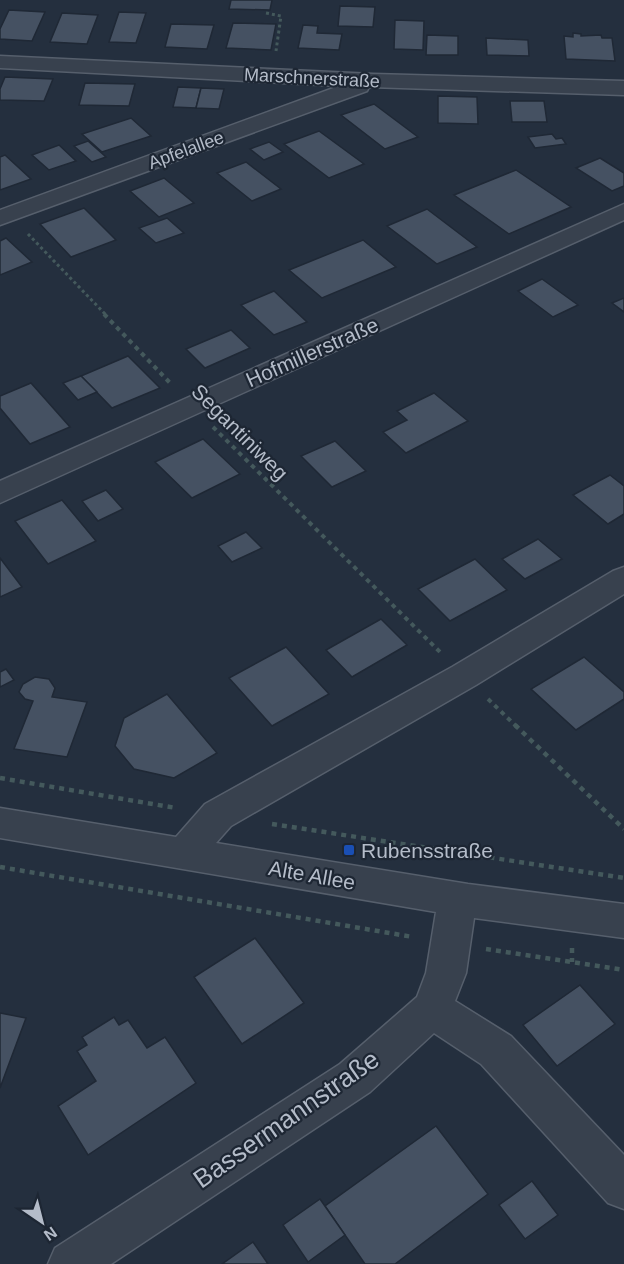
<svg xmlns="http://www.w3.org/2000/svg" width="624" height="1264" font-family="Helvetica,sans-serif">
<rect width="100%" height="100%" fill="#242f3e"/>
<!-- building -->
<g fill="#455162" stroke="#1f2835" stroke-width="1.5">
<path d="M 231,0 L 272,0 L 270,10 L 229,9 Z"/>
<path d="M 340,6 L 375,7 L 373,27 L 338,26 Z"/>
<path d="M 9,10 L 45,12 L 32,41 L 0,39 L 0,29 Z"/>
<path d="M 119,12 L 146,13 L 136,43 L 109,42 Z"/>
<path d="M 62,13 L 98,15 L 87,44 L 50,42 Z"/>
<path d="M 395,20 L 424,21 L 423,50 L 394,49 Z"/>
<path d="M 233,23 L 276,24 L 271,50 L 226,48 Z"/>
<path d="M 171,24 L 214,25 L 207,49 L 165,47 Z"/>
<path d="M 303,25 L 318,26 L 317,33 L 342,34 L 339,50 L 298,48 Z"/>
<path d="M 573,33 L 581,34 L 581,36 L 601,35 L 602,38 L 612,38 L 615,61 L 566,59 L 564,36 L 573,37 Z"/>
<path d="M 427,35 L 458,36 L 458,55 L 426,55 Z"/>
<path d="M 486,38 L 528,40 L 529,56 L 487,55 Z"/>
<path d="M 5,77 L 53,79 L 44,101 L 0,100 L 0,89 Z"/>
<path d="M 85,83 L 135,84 L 129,106 L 79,105 Z"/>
<path d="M 178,87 L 201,88 L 196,108 L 173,107 Z"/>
<path d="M 201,88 L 224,89 L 219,109 L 196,108 Z"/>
<path d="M 438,96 L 477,97 L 478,124 L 438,123 Z"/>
<path d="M 510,101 L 544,101 L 547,122 L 512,122 Z"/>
<path d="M 374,104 L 418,137 L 385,149 L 341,115 Z"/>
<path d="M 131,118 L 151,136 L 102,152 L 82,134 Z"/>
<path d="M 319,131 L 364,164 L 329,178 L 284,144 Z"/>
<path d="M 552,134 L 556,139 L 562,138 L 566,144 L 535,148 L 528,137 Z"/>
<path d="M 88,141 L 106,157 L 92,162 L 74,146 Z"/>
<path d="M 269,142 L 283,152 L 264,160 L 250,149 Z"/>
<path d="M 59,145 L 76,161 L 49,170 L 32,155 Z"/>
<path d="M 5,155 L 31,179 L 0,190 L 0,157 Z"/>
<path d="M 600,158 L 624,173 L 624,186 L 612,191 L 576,168 Z"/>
<path d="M 246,162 L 281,189 L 252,201 L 217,173 Z"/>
<path d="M 516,170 L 571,207 L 509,234 L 454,195 Z"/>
<path d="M 164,178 L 194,203 L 159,217 L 130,191 Z"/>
<path d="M 84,208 L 116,240 L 71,257 L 40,224 Z"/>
<path d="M 427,209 L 477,247 L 437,264 L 387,226 Z"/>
<path d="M 167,218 L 184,233 L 156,243 L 139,228 Z"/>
<path d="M 6,238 L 32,262 L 0,275 L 0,241 Z"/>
<path d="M 363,240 L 396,267 L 322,298 L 289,270 Z"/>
<path d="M 542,279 L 578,305 L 553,317 L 518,291 Z"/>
<path d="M 274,291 L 307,322 L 274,335 L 241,305 Z"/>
<path d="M 624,298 L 624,312 L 612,303 Z"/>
<path d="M 231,330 L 250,348 L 205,368 L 186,349 Z"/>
<path d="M 128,356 L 160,388 L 112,408 L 81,376 Z"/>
<path d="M 81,376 L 97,392 L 78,400 L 63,383 Z"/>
<path d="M 31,383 L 70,427 L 30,444 L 0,408 L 0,396 Z"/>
<path d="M 434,393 L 468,421 L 406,453 L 383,432 L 407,420 L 397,411 Z"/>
<path d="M 203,439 L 240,474 L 192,498 L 155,462 Z"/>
<path d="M 335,441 L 366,471 L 332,487 L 301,456 Z"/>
<path d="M 610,475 L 624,486 L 624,514 L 608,524 L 573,495 Z"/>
<path d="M 106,490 L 123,509 L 98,521 L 82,501 Z"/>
<path d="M 62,500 L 96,541 L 48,564 L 15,521 Z"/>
<path d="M 246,532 L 262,548 L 232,562 L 218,546 Z"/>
<path d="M 538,539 L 562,559 L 525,579 L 502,559 Z"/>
<path d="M 0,558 L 22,587 L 0,597 Z"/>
<path d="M 475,559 L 507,590 L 450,621 L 418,589 Z"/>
<path d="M 381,619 L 407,645 L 352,677 L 326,650 Z"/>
<path d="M 286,647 L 329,694 L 272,726 L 229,678 Z"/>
<path d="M 584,657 L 624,692 L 624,699 L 576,730 L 531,689 Z"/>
<path d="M 6,669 L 14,680 L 0,687 L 0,672 Z"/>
<path d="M 35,677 L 49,679 L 55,688 L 52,697 L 87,702 L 67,757 L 14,749 L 33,701 L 25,699 L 19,692 L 23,684 Z"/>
<path d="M 167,694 L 217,753 L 174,778 L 134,769 L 115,746 L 124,718 Z"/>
<path d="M 255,938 L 304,1003 L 242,1044 L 194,977 Z"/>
<path d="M 580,985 L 615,1024 L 557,1066 L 523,1025 Z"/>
<path d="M 0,1013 L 26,1018 L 0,1088 Z"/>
<path d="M 114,1017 L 119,1025 L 128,1020 L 147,1048 L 165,1037 L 196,1083 L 88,1155 L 58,1106 L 96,1081 L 77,1051 L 87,1045 L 82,1037 Z"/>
<path d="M 436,1126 L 488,1194 L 395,1264 L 365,1264 L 325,1206 Z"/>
<path d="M 532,1181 L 558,1215 L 525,1239 L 499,1205 Z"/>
<path d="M 320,1199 L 345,1235 L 308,1262 L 283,1225 Z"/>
<path d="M 253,1242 L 268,1264 L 222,1264 Z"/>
</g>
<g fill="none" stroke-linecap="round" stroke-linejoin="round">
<defs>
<g id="minor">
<path d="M 0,56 L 373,74 L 624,81 L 624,95 L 369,87 L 367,91 L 0,225 L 0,210 L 339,86 L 0,68 Z"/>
<path d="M 624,204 L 624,220 L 0,503 L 0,481 Z"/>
<path d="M 624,567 L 624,594 L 476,685 L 231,826 L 216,843 L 468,884 L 624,904 L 624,938 L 474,918 L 466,973 L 455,1001 L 511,1036 L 624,1155 L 624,1209 L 608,1203 L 481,1064 L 434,1033 L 370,1092 L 111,1264 L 48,1264 L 55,1248 L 340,1064 L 417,997 L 426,973 L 436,912 L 0,838 L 0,808 L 176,837 L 205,804 L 452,667 L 613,571 Z"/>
</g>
</defs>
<!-- minor casing -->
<use href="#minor" stroke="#565f6c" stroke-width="3"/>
<!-- path-far2 -->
<g stroke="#44595c" stroke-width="3" stroke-dasharray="3 3" stroke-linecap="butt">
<path d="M 266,13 L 281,16 L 276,51"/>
<path d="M 28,234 L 106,315"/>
</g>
<!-- path-far1 -->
<g stroke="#44595c" stroke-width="4" stroke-dasharray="4.5 4.5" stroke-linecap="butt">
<path d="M 104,314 L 172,385"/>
<path d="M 213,427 L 442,654"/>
<path d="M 488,699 L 517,727"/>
</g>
<!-- path -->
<g stroke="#44595c" stroke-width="4.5" stroke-dasharray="5 5" stroke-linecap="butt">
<path d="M 515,725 L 624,829"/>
<path d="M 0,778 L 176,808"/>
<path d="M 272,824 L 624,878"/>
<path d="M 0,867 L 413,937"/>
<path d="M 572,948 L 572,962"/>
<path d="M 486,949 L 624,970"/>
</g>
<!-- minor -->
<use href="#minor" fill="#38414e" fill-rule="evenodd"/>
</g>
<!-- markers -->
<rect fill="#1a4fb4" stroke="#1d2633" stroke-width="2" x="343" y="844" width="12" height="12" rx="3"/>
<g text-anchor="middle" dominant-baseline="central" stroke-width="4.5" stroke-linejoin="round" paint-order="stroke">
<!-- far-street labels -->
<g font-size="18" fill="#b4bcc9" stroke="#1d2633">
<text transform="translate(312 78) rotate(3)">Marschnerstraße</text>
<text transform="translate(186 150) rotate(-20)">Apfelallee</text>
</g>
<!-- street labels -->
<g font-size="21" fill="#b4bcc9" stroke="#1d2633">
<text transform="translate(312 352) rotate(-24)">Hofmillerstraße</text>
<text transform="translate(240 432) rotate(45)">Segantiniweg</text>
<text transform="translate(312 875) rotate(10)">Alte Allee</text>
</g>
<!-- poi labels -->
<g font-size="21" fill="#b4bcc9" stroke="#1d2633" text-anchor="start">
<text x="361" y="850">Rubensstraße</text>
</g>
<!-- near-street labels -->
<g font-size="26" fill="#b4bcc9" stroke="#1d2633">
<text transform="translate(286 1119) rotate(-35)">Bassermannstraße</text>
</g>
</g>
<!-- north arrow -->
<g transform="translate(42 1222) rotate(145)" stroke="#1d2633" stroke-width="4.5" paint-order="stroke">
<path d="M0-4.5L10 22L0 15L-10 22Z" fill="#b4bcc9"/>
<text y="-9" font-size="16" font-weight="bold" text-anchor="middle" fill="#b4bcc9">N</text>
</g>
</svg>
